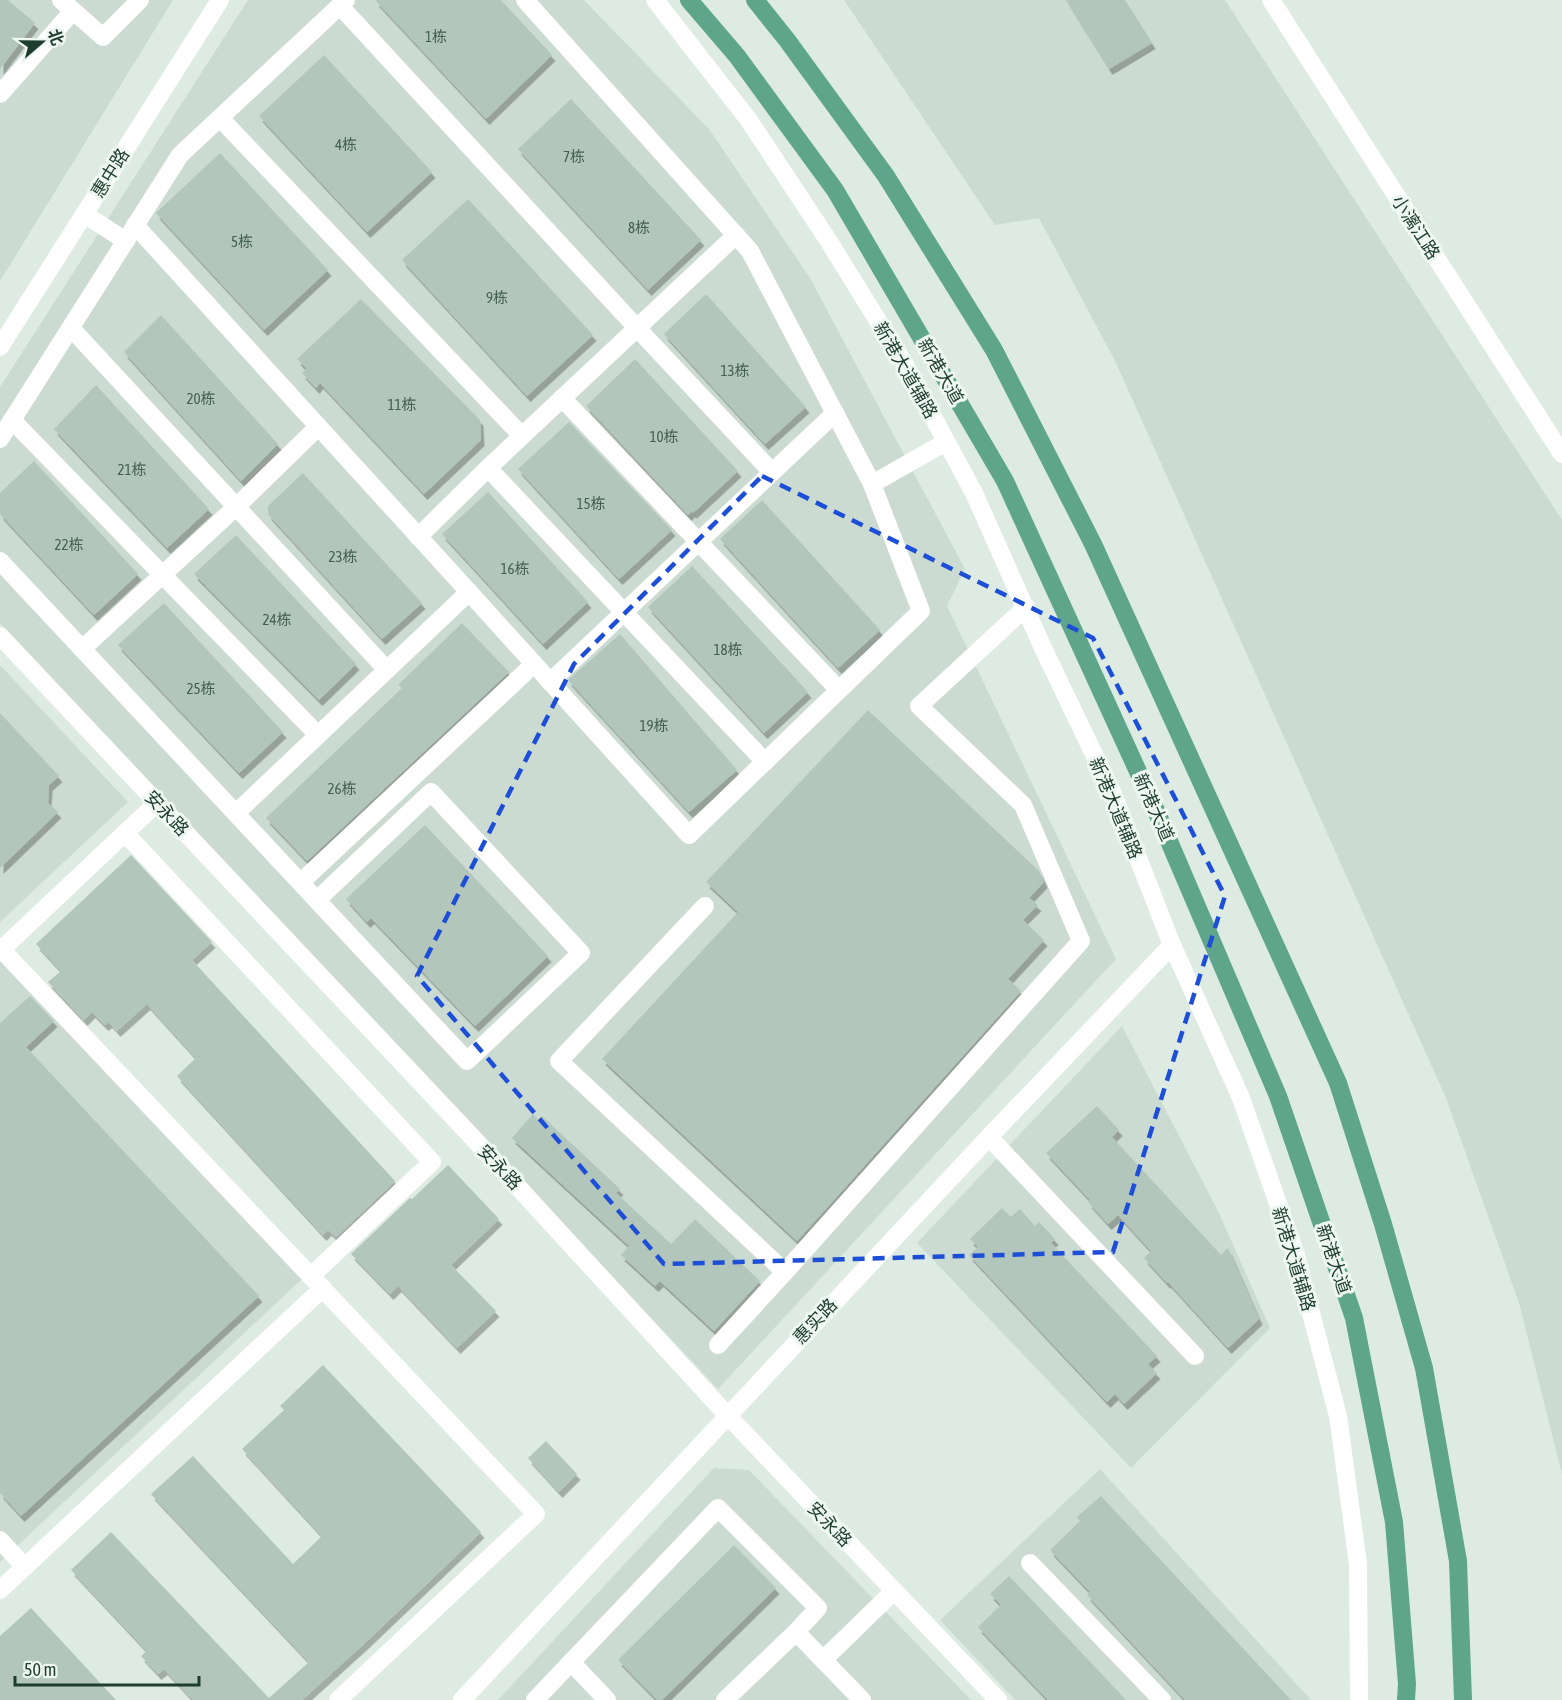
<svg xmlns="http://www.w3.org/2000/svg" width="1562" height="1700" font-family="'Asap Condensed','Noto Sans SC',sans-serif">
<defs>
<filter id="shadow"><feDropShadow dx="3.5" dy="6" stdDeviation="0" flood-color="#0004"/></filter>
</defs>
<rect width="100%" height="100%" fill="#ddebe3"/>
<!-- built -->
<g fill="#ccdbd2">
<path d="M 0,0 L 173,0 L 0,281 Z"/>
<path d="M 248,0 L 584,0 L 709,129 L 810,278 L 965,569 L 947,606 L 1116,959 L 718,1389 L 0,623 L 0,387 Z"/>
<path d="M 844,0 L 1225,0 L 1562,520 L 1562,1474 L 1519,1303 L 1446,1098 L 1116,363 L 1039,218 L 995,225 Z"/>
<path d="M 0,665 L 128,802 L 0,922 Z"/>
<path d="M 0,955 L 303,1278 L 0,1562 Z"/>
<path d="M 1122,1026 L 1218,1211 L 1270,1328 L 1131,1468 L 917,1243 Z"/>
<path d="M 714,1468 L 749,1470 L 971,1700 L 498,1700 Z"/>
<path d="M 1100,1469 L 1311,1700 L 1015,1700 L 940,1620 Z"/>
</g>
<!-- building -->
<g fill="#b3c6bc" filter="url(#shadow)">
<path d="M 0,0 L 8,0 L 35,23 L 0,69 Z"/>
<path d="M 375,0 L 501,0 L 552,55 L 486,119 Z"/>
<path d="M 1066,0 L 1125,0 L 1152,43 L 1109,69 Z"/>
<path d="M 324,55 L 432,172 L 367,232 L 259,116 Z"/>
<path d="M 571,99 L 701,240 L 648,290 L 518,149 Z"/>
<path d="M 220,153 L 328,270 L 264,330 L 156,213 Z"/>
<path d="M 468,199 L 593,335 L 527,396 L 402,260 Z"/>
<path d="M 706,294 L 806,407 L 765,444 L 664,334 Z"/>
<path d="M 361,299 L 480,420 L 481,440 L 424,494 L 320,383 L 316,388 L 302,373 L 307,369 L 297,359 Z"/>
<path d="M 161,315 L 278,444 L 241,481 L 124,352 Z"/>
<path d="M 635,359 L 738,471 L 693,513 L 692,511 L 688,515 L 586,406 Z"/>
<path d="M 96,385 L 209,509 L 167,548 L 54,429 Z"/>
<path d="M 569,422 L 672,530 L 619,579 L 518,469 Z"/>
<path d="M 34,461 L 138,574 L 94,615 L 0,514 L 0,493 Z"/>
<path d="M 303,473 L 422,603 L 382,639 L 268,514 L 268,506 Z"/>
<path d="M 488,492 L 588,602 L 543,644 L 442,534 Z"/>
<path d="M 762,500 L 880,630 L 838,668 L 720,539 Z"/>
<path d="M 236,535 L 356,664 L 319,700 L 194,574 Z"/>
<path d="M 692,566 L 808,692 L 764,733 L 648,607 Z"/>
<path d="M 164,603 L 283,732 L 239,773 L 118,645 Z"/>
<path d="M 462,623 L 509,672 L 307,861 L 266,818 L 402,688 L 398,685 Z"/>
<path d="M 620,634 L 737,770 L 689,812 L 568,680 Z"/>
<path d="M 868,710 L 1039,871 L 1044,882 L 1029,898 L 1038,905 L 1023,920 L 1044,940 L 1008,979 L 1021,991 L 797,1241 L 602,1059 L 738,912 L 706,882 Z"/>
<path d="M 0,713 L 59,776 L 49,785 L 48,803 L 58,812 L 0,868 Z"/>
<path d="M 425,825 L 548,956 L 475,1026 L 371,918 L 367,922 L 346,899 Z"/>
<path d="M 131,855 L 212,942 L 192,960 L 395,1181 L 336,1237 L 328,1230 L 323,1235 L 177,1076 L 196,1058 L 147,1004 L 117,1031 L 109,1022 L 105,1025 L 92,1012 L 84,1020 L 48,982 L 61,971 L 36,944 Z"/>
<path d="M 30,996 L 54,1021 L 26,1047 L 259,1296 L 21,1516 L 0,1493 L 0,1023 Z"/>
<path d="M 1097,1106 L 1119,1130 L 1112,1137 L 1221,1255 L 1228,1248 L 1259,1319 L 1228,1348 L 1168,1282 L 1167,1283 L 1144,1258 L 1151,1251 L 1118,1215 L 1108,1224 L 1088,1202 L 1090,1200 L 1046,1153 Z"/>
<path d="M 533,1114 L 538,1120 L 542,1116 L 620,1189 L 616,1193 L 671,1244 L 695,1219 L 760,1281 L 714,1331 L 660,1281 L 655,1286 L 621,1255 L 629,1246 L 512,1138 Z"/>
<path d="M 448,1165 L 499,1219 L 451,1265 L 496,1311 L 457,1348 L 398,1286 L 390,1294 L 351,1254 L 410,1198 L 412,1199 Z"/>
<path d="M 1002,1208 L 1011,1217 L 1020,1209 L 1035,1226 L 1039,1222 L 1055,1239 L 1051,1243 L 1157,1356 L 1148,1364 L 1157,1373 L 1124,1404 L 1115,1394 L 1107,1402 L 969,1255 L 978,1247 L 970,1239 Z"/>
<path d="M 323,1365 L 481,1532 L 366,1642 L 302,1700 L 193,1700 L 164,1669 L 158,1674 L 141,1656 L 147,1651 L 71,1570 L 111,1532 L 269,1698 L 309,1662 L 151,1494 L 193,1456 L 293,1564 L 322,1536 L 242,1449 L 284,1410 L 280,1406 Z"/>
<path d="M 546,1441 L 577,1474 L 559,1492 L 528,1458 Z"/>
<path d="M 1101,1496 L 1291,1700 L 1185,1700 L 1087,1595 L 1090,1592 L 1050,1550 L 1080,1521 L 1077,1517 Z"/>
<path d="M 734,1545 L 776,1588 L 662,1700 L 657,1700 L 618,1660 Z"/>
<path d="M 1009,1576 L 1032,1600 L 1126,1700 L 1048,1700 L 978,1627 L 1001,1605 L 990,1594 Z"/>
<path d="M 31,1608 L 116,1700 L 0,1700 L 0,1636 Z"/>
</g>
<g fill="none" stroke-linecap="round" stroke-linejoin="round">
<!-- minor -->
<g stroke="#fff" stroke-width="18">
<path d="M 61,0 L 103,37 L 140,0"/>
<path d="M 525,0 L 750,251 L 872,484 L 946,442"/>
<path d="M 655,0 L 748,119 L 828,240 L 904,363 L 974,493 L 1043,648 L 1113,794 L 1172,945 L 1241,1098 L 1295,1252 L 1338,1416 L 1358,1564 L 1359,1700"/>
<path d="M 1271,0 L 1562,454"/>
<path d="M 340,6 L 637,328 L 772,472"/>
<path d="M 0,94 L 73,11"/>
<path d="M 220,118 L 522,436"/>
<path d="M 84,214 L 126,241"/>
<path d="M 135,225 L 469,592"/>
<path d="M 71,328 L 387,670"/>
<path d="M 0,347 L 220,0"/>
<path d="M 562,398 L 839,690"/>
<path d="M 12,420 L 318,735"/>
<path d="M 0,439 L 180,155 L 346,0"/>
<path d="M 488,468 L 765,762"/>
<path d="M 418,537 L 488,468 L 736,235"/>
<path d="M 0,561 L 467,1061 L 581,953 L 431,792 L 317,900"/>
<path d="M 0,636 L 473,1138 L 727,1415 L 998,1700"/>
<path d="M 82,649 L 236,507 L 318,427"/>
<path d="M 550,682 L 835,413"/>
<path d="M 236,813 L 469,592 L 689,835 L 921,611 L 872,484"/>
<path d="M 125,833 L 157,803"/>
<path d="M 301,882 L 534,664"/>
<path d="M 705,906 L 559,1061 L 785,1272 L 1081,941 L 1023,805 L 919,706 L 1026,607"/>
<path d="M 0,948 L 536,1514 L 338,1700"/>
<path d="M 0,951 L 125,833 L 432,1162 L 311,1276"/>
<path d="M 989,1137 L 1195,1356"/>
<path d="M 718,1345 L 785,1272"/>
<path d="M 0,1540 L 25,1567"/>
<path d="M 1030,1563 L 1162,1700"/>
<path d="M 0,1590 L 323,1288"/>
<path d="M 823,1660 L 894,1591"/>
<path d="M 571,1662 L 607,1700"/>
<path d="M 462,1700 L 989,1137 L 1172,945"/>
<path d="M 535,1700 L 718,1508 L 818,1608 L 796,1632"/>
<path d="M 725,1700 L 796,1632 L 862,1700"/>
</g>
<!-- major -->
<g stroke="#5ea58b" stroke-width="18">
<path d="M 689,0 L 737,56 L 835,190 L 1005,481 L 1157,813 L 1278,1096 L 1354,1318 L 1394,1522 L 1407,1684 L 1406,1700"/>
<path d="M 755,0 L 787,40 L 886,176 L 994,350 L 1093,544 L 1338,1083 L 1383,1224 L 1424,1368 L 1458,1561 L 1463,1700"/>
</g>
</g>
<!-- marked area -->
<path fill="none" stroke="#1d4ed8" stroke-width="4.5" stroke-dasharray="12 8" stroke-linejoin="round" d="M 762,476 L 1093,638 L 1225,896 L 1113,1252 L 664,1264 L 417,976 L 574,664 Z"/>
<g text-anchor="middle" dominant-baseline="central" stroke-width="6" stroke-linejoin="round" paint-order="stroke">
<!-- number labels -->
<g font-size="15" fill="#435e53">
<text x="436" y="36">1栋</text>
<text x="346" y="144">4栋</text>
<text x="574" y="156">7栋</text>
<text x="639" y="227">8栋</text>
<text x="242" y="241">5栋</text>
<text x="497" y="297">9栋</text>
<text x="735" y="370">13栋</text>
<text x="201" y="398">20栋</text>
<text x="402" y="404">11栋</text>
<text x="664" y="436">10栋</text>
<text x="132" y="469">21栋</text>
<text x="591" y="503">15栋</text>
<text x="69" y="544">22栋</text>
<text x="343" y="556">23栋</text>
<text x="515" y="568">16栋</text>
<text x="277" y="619">24栋</text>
<text x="728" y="649">18栋</text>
<text x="201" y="688">25栋</text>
<text x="654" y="725">19栋</text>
<text x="342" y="788">26栋</text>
</g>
<!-- street labels -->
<g font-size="18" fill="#1e3c30" stroke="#eef7f2">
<text transform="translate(110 173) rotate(-58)">惠中路</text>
<text transform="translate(1416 227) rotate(57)">小漓江路</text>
<text transform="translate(906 370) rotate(60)">新港大道辅路</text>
<text transform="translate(941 371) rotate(60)">新港大道</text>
<text transform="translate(1154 807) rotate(66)">新港大道</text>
<text transform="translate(1116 808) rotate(67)">新港大道辅路</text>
<text transform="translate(167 813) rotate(47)">安永路</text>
<text transform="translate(500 1167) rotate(47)">安永路</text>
<text transform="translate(1294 1259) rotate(73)">新港大道辅路</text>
<text transform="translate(1334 1259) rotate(71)">新港大道</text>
<text transform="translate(815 1321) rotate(-47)">惠实路</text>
<text transform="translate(830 1524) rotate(46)">安永路</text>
</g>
</g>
<!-- north arrow -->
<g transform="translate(42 42) rotate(70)" stroke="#eef7f2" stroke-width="4.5" paint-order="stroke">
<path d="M0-4.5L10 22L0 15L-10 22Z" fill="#1e3c30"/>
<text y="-9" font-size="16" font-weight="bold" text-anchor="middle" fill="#1e3c30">北</text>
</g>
<!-- scale -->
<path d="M15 1676v9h184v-9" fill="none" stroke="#1e3c30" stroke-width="3"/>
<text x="24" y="1676" font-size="18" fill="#1e3c30" stroke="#eef7f2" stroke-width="4.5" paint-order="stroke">50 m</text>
</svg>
